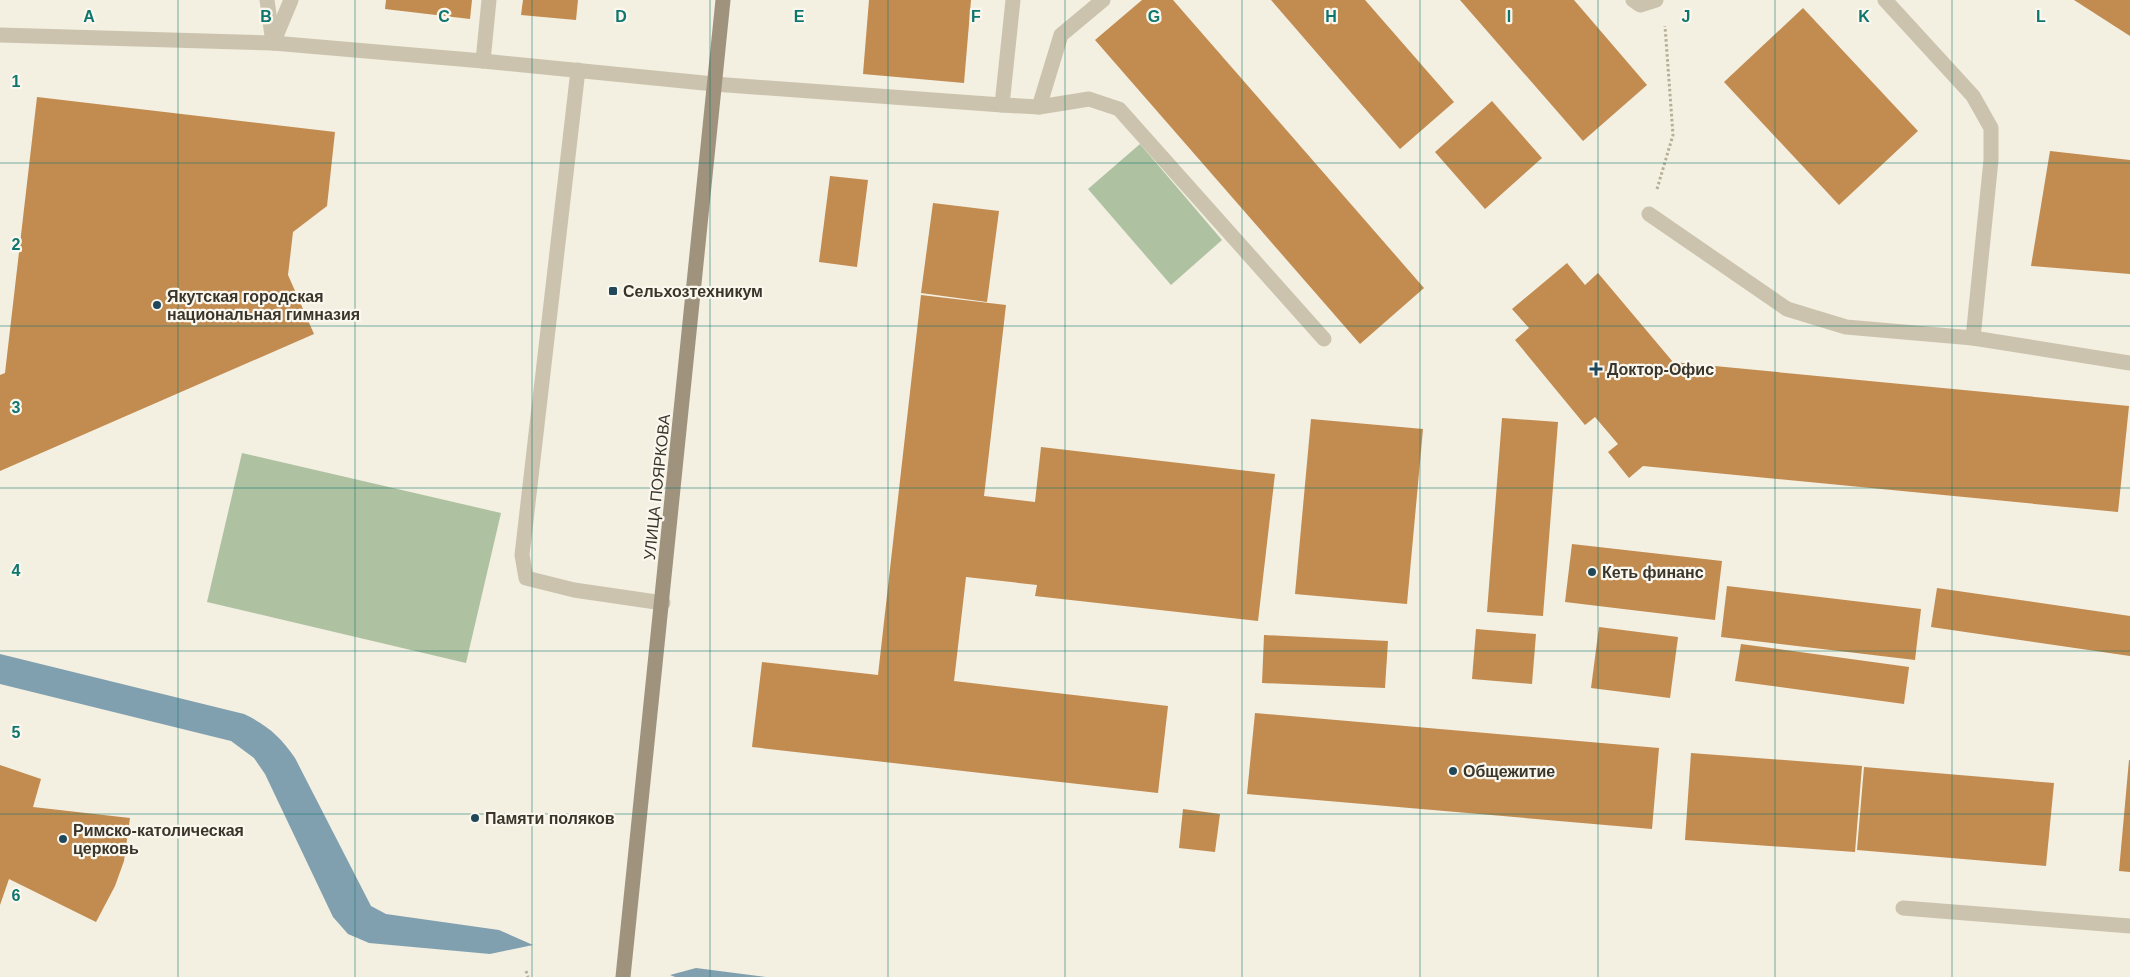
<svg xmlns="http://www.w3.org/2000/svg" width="2130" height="977" font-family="Helvetica,sans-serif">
<rect width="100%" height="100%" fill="#f3efe1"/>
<!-- green -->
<g fill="#aec2a1">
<path d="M 1140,144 L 1222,240 L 1171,285 L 1088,189 Z"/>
<path d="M 242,453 L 501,513 L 466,663 L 207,602 Z"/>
</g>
<!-- water -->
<g fill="#81a0af">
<path d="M 0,654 L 244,714 C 267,725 281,737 295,758 L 371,906 L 386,914 L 499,930 L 533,945 L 490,954 L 369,943 L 348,934 L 333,917 L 265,774 L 254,758 L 231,741 L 0,684 Z"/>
<path d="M 696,968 L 766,977 L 675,977 L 670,975 Z"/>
</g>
<!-- building -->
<g fill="#c28b50">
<path d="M 386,0 L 472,0 L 470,19 L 385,9 Z"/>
<path d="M 523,0 L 578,0 L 576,20 L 521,15 Z"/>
<path d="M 869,0 L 971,0 L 964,83 L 863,74 Z"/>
<path d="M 1142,0 L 1173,0 L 1424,288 L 1360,344 L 1095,40 Z"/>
<path d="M 1271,0 L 1365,0 L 1454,102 L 1400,149 Z"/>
<path d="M 1460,0 L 1574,0 L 1647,85 L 1583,141 Z"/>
<path d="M 2074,0 L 2130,0 L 2130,36 Z"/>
<path d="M 1803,8 L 1918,131 L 1839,205 L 1724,82 Z"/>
<path d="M 37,97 L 335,132 L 327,206 L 293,232 L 288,275 L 314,334 L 0,471 L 0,375 L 5,373 Z"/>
<path d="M 1492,101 L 1542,158 L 1485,209 L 1435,152 Z"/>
<path d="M 2050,151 L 2130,160 L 2130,274 L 2031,266 Z"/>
<path d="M 830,176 L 868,180 L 857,267 L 819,262 Z"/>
<path d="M 933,203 L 999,211 L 987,302 L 921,293 Z"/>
<path d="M 1567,263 L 1585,285 L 1598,273 L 1673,362 L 2129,406 L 2118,512 L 1643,466 L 1629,478 L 1608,452 L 1618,444 L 1595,417 L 1585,425 L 1515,340 L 1529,328 L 1512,309 Z"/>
<path d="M 921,295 L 1006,305 L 984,496 L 1035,502 L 1041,447 L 1275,474 L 1258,621 L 1035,596 L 1037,585 L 966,577 L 954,681 L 1168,706 L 1158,793 L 752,747 L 762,662 L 878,675 Z"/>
<path d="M 1502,418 L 1558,422 L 1543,616 L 1487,612 Z"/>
<path d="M 1311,419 L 1423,429 L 1407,604 L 1295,594 Z"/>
<path d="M 1572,544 L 1722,561 L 1715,620 L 1565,602 Z"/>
<path d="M 1727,586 L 1921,609 L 1915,660 L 1721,637 Z"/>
<path d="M 1937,588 L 2130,616 L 2130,656 L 1931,627 Z"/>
<path d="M 1599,627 L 1678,637 L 1670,698 L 1591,688 Z"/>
<path d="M 1476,629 L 1536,634 L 1532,684 L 1472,679 Z"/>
<path d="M 1264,635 L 1388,641 L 1385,688 L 1262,683 Z"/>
<path d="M 1741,644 L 1909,667 L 1904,704 L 1735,681 Z"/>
<path d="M 1255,713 L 1659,748 L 1652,829 L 1247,794 Z"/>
<path d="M 1691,753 L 1862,766 L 1855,852 L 1685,840 Z"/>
<path d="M 2129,760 L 2130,760 L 2130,872 L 2119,871 Z"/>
<path d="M 0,765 L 41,779 L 33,807 L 130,818 L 124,861 L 115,886 L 96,922 L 9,879 L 0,905 Z"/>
<path d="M 1864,767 L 2054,783 L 2046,866 L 1857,850 Z"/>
<path d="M 1183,809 L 1220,814 L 1215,852 L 1179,848 Z"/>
</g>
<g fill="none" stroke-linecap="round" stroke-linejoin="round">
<!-- path -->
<g stroke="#b7ae97" stroke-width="3" stroke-dasharray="2.5 2.5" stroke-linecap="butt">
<path d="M 1657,189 L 1673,135 L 1665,26"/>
<path d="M 526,971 L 528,977"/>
</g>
<!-- lane -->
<g stroke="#cbc3ad" stroke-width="15">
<path d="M 267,0 L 273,43 L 483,61 L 714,84 L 1002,105 L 1039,107 L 1089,99 L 1119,109 L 1324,339"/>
<path d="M 1633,0 L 1640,5 L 1656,0"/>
<path d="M 1885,0 L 1973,96 L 1991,128 L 1991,160 L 1973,338"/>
<path d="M 0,35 L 273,43 L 291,0"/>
<path d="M 483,61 L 489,0"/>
<path d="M 578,70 L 522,555 L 526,578 L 574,590 L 663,603"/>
<path d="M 1002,105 L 1013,0"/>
<path d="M 1039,107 L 1061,35 L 1103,0"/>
<path d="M 1649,214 L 1787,309 L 1846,327 L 1973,338 L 2130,363"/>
<path d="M 1903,908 L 2130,926"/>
</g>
<!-- secondary -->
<path stroke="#9f937e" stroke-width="15" d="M 623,977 L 723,0"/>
</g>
<!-- grid -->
<path fill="none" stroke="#0f766e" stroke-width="1" stroke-opacity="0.55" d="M 178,0 L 178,977M 355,0 L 355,977M 532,0 L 532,977M 710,0 L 710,977M 888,0 L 888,977M 1065,0 L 1065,977M 1242,0 L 1242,977M 1420,0 L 1420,977M 1598,0 L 1598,977M 1775,0 L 1775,977M 1952,0 L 1952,977M 0,163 L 2130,163M 0,326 L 2130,326M 0,488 L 2130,488M 0,651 L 2130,651M 0,814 L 2130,814"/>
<!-- markers -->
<g fill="#21475a" stroke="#faf8ee" stroke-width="2">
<rect x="608" y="286" width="10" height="10" rx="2.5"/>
<circle cx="157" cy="305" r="5"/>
<path d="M1593.5 361.5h5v5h5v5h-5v5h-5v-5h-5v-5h5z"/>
<circle cx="1592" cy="572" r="5"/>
<circle cx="1453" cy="771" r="5"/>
<circle cx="475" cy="818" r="5"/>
<circle cx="63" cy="839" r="5"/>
</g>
<g text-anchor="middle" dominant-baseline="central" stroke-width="4.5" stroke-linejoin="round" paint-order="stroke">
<!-- poi labels -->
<g font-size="16" font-weight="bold" fill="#3a342b" stroke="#faf8ee" text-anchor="start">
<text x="623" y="291">Сельхозтехникум</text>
<text x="167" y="296">Якутская городская<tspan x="167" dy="18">национальная гимназия</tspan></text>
<text x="1607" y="369">Доктор-Офис</text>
<text x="1602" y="572">Кеть финанс</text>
<text x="1463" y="771">Общежитие</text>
<text x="485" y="818">Памяти поляков</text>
<text x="73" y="830">Римско-католическая<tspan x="73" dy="18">церковь</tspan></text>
</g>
<!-- street labels -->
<g font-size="16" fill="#3a342b" stroke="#faf8ee">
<text transform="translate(657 487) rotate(-84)">УЛИЦА ПОЯРКОВА</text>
</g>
</g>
<g font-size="16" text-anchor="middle" font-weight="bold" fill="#0f766e" stroke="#faf8ee" stroke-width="4.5" stroke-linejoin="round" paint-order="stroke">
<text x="89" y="22">A</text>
<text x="266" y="22">B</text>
<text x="444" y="22">C</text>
<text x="621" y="22">D</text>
<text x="799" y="22">E</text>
<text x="976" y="22">F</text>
<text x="1154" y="22">G</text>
<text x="1331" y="22">H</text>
<text x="1509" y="22">I</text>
<text x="1686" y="22">J</text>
<text x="1864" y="22">K</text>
<text x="2041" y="22">L</text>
<text x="16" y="87">1</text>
<text x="16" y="250">2</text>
<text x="16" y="413">3</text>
<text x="16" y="576">4</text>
<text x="16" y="738">5</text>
<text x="16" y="901">6</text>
</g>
</svg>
